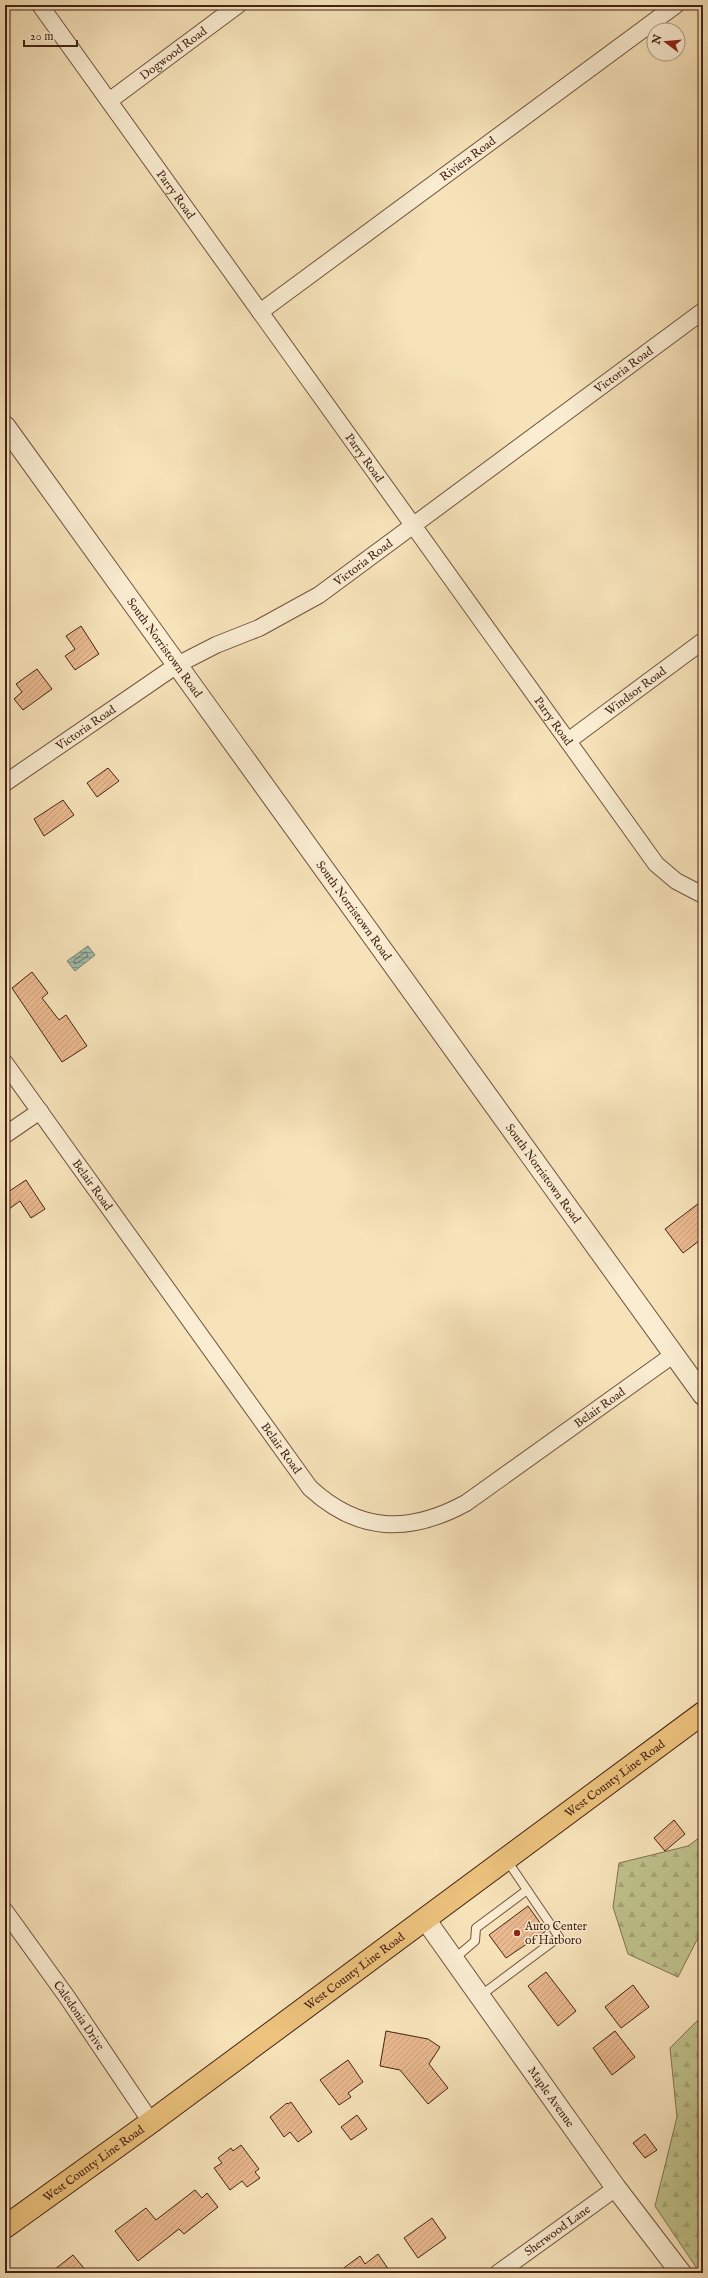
<svg xmlns="http://www.w3.org/2000/svg" width="708" height="2278" font-family="'IM FELL English',serif">
<defs>
<pattern id="forest-firs" width="22" height="20" patternUnits="userSpaceOnUse"><rect width="22" height="20" fill="#c0c38d"/><path d="M5 1l3.5 6h-7zM16 11l3.5 6h-7z" fill="#a6a779"/></pattern>
<pattern id="water-rules" width="6" height="5" patternUnits="userSpaceOnUse"><rect width="6" height="5" fill="#9dbead"/><path d="M0 2.5h6" fill="none" stroke="#829a8c"/></pattern>
<pattern id="building-hatch" width="6" height="6" patternUnits="userSpaceOnUse"><rect width="6" height="6" fill="#eab98f"/><path d="M-1 1l2-2M0 6l6-6M5 7l2-2" fill="none" stroke="#ca9f7b"/></pattern>
</defs>
<rect width="100%" height="100%" fill="#f7e3ba"/>
<filter id="stains"><feTurbulence type="fractalNoise" baseFrequency=".005" numOctaves="4"/><feColorMatrix values="0 0 0 0 .2 0 0 0 0 .09 0 0 0 0 .02 0 0 0 .5 -.17"/></filter>
<radialGradient id="worn" r=".72"><stop offset=".6" stop-color="#630" stop-opacity="0"/><stop offset="1" stop-color="#630" stop-opacity=".3"/></radialGradient>
<!-- forest -->
<g fill="url(#forest-firs)" stroke="#827352">
<path d="M 703,1835 L 703,1928 L 678,1977 L 628,1954 L 613,1907 L 619,1863 L 688,1846 Z"/>
<path d="M 703,2015 L 703,2273 L 700,2273 L 655,2206 L 677,2117 L 670,2048 Z"/>
</g>
<!-- water -->
<path fill="url(#water-rules)" stroke="#798071" d="M 88,946 L 95,955 L 75,971 L 67,961 Z"/>
<g fill="none" stroke-linecap="round" stroke-linejoin="round">
<!-- shore -->
<path stroke="#707062" stroke-width="1" d="M 86,952 L 88,956 L 75,964 L 74,961 Z"/>
</g>
<!-- building -->
<g fill="url(#building-hatch)" stroke="#442316">
<path d="M 81,626 L 99,654 L 75,670 L 65,656 L 75,649 L 66,636 Z"/>
<path d="M 37,669 L 52,689 L 23,710 L 14,699 L 22,692 L 16,684 Z"/>
<path d="M 108,768 L 119,781 L 97,797 L 87,783 Z"/>
<path d="M 63,800 L 74,815 L 44,836 L 34,819 Z"/>
<path d="M 32,972 L 48,993 L 42,998 L 59,1020 L 66,1015 L 87,1046 L 62,1062 L 12,988 Z"/>
<path d="M 26,1180 L 45,1209 L 31,1218 L 20,1201 L 5,1212 L 5,1194 Z"/>
<path d="M 703,1200 L 703,1238 L 683,1253 L 665,1229 Z"/>
<path d="M 674,1820 L 685,1834 L 665,1851 L 654,1838 Z"/>
<path d="M 528,1906 L 546,1931 L 506,1958 L 489,1935 Z"/>
<path d="M 546,1972 L 576,2011 L 558,2026 L 528,1986 Z"/>
<path d="M 633,1985 L 649,2007 L 621,2028 L 605,2007 Z"/>
<path d="M 386,2031 L 428,2039 L 440,2047 L 429,2064 L 448,2088 L 428,2104 L 400,2070 L 380,2066 Z"/>
<path d="M 615,2031 L 635,2057 L 612,2075 L 593,2048 Z"/>
<path d="M 348,2060 L 363,2082 L 348,2093 L 351,2097 L 339,2105 L 320,2080 Z"/>
<path d="M 291,2102 L 312,2132 L 298,2142 L 290,2132 L 284,2137 L 270,2117 L 287,2103 L 288,2104 Z"/>
<path d="M 357,2115 L 367,2129 L 351,2140 L 341,2127 Z"/>
<path d="M 645,2134 L 657,2150 L 645,2158 L 633,2143 Z"/>
<path d="M 241,2145 L 259,2169 L 255,2172 L 260,2178 L 247,2187 L 242,2181 L 230,2190 L 214,2168 L 222,2163 L 218,2158 L 231,2148 L 233,2151 Z"/>
<path d="M 195,2190 L 202,2198 L 207,2193 L 218,2207 L 184,2234 L 179,2229 L 138,2261 L 115,2231 L 146,2208 L 156,2220 Z"/>
<path d="M 432,2218 L 446,2238 L 418,2258 L 404,2238 Z"/>
<path d="M 378,2254 L 391,2273 L 337,2273 L 360,2256 L 365,2264 Z"/>
<path d="M 73,2255 L 88,2273 L 50,2273 Z"/>
</g>
<g fill="none" stroke-linecap="round" stroke-linejoin="round">
<defs>
<g id="service">
<path d="M 454,1959 L 475,1941 L 476,1928 L 527,1890"/>
<path d="M 480,1996 L 559,1937 L 506,1859"/>
</g>
<g id="minor">
<path id="s1" d="M 40,5 L 656,864 L 676,881 L 703,895"/>
<path id="s2" d="M 109,101 L 238,5"/>
<path id="s3" d="M 260,312 L 676,5"/>
<path id="s4" d="M 568,741 L 703,641"/>
<path id="s5" d="M 5,783 L 177,665 L 216,645 L 259,628 L 319,595 L 703,311"/>
<path id="s6" d="M 5,1063 L 310,1488 C 359,1533 409,1534 466,1503 L 673,1355"/>
<path d="M 5,1135 L 40,1111"/>
<path id="s7" d="M 5,1911 L 67,1997 L 151,2122"/>
<path id="s8" d="M 498,2273 L 616,2188"/>
</g>
<g id="tertiary">
<path id="s9" d="M 5,426 L 703,1395"/>
<path id="s10" d="M 425,1919 L 616,2188 L 681,2273"/>
</g>
<g id="primary">
<path id="s11" d="M 5,2227 L 151,2122 L 703,1713"/>
</g>
</defs>
<!-- service casing -->
<use href="#service" stroke="#71533f" stroke-width="10"/>
<!-- minor casing -->
<use href="#minor" stroke="#71533f" stroke-width="18"/>
<!-- tertiary casing -->
<use href="#tertiary" stroke="#71533f" stroke-width="22"/>
<!-- primary casing -->
<use href="#primary" stroke="#442316" stroke-width="24"/>
<!-- service -->
<use href="#service" stroke="#faedd2" stroke-width="8"/>
<!-- minor -->
<use href="#minor" stroke="#faedd2" stroke-width="16"/>
<!-- tertiary -->
<use href="#tertiary" stroke="#faedd2" stroke-width="20"/>
<!-- primary -->
<use href="#primary" stroke="#ecc27d" stroke-width="22"/>
</g>
<!-- markers -->
<circle fill="#8f2418" stroke="#faedd2" stroke-width="1.5" cx="517" cy="1933" r="4"/>
<g text-anchor="middle" dominant-baseline="central" stroke-width="3" stroke-linejoin="round" paint-order="stroke">
<!-- street labels -->
<g font-size="12" fill="#442316" stroke="#faedd2">
<text stroke="none"><textPath href="#s2" startOffset="80">Dogwood Road</textPath></text>
<text stroke="none"><textPath href="#s3" startOffset="258">Riviera Road</textPath></text>
<text stroke="none"><textPath href="#s1" startOffset="233">Parry Road</textPath></text>
<text stroke="none"><textPath href="#s5" startOffset="746">Victoria Road</textPath></text>
<text stroke="none"><textPath href="#s1" startOffset="557">Parry Road</textPath></text>
<text stroke="none"><textPath href="#s5" startOffset="422">Victoria Road</textPath></text>
<text stroke="none"><textPath href="#s9" startOffset="273">South Norristown Road</textPath></text>
<text stroke="none"><textPath href="#s4" startOffset="84">Windsor Road</textPath></text>
<text stroke="none"><textPath href="#s1" startOffset="881">Parry Road</textPath></text>
<text stroke="none"><textPath href="#s5" startOffset="98">Victoria Road</textPath></text>
<text stroke="none"><textPath href="#s9" startOffset="597">South Norristown Road</textPath></text>
<text stroke="none"><textPath href="#s9" startOffset="921">South Norristown Road</textPath></text>
<text stroke="none"><textPath href="#s6" startOffset="150">Belair Road</textPath></text>
<text stroke="none"><textPath href="#s6" startOffset="857">Belair Road</textPath></text>
<text stroke="none"><textPath href="#s6" startOffset="474">Belair Road</textPath></text>
<text stroke="none"><textPath href="#s11" startOffset="757">West County Line Road</textPath></text>
<text stroke="none"><textPath href="#s11" startOffset="433">West County Line Road</textPath></text>
<text stroke="none"><textPath href="#s7" startOffset="128">Caledonia Drive</textPath></text>
<text stroke="none"><textPath href="#s10" startOffset="218">Maple Avenue</textPath></text>
<text stroke="none"><textPath href="#s11" startOffset="109">West County Line Road</textPath></text>
<text stroke="none"><textPath href="#s8" startOffset="73">Sherwood Lane</textPath></text>
</g>
<!-- poi labels -->
<g font-size="12" fill="#442316" stroke="#faedd2" text-anchor="start">
<text x="525" y="1926">Auto Center<tspan x="525" dy="14">of Hatboro</tspan></text>
</g>
</g>
<!-- margin -->
<rect width="708" height="2278" fill="none" stroke="#f7e3ba" stroke-width="20"/>
<rect x="6" y="6" width="696" height="2266" fill="none" stroke="#442316" stroke-width="2"/>
<rect x="10" y="10" width="688" height="2258" fill="none" stroke="#442316"/>
<!-- north arrow -->
<g transform="translate(666 42) rotate(286)"><circle r="19" fill="#faedd2" stroke="#b19c87"/>
<path d="M0-3L7 15L0 10L-7 15Z" fill="#8f2418"/>
<text y="-6" font-size="11" font-weight="bold" text-anchor="middle" fill="#442316">N</text>
</g>
<!-- scale -->
<path d="M24 40v6h53v-6" fill="none" stroke="#442316" stroke-width="2"/>
<text x="30" y="40" font-size="12" fill="#442316" stroke="#faedd2" stroke-width="3" paint-order="stroke">20 m</text>
<rect width="100%" height="100%" filter="url(#stains)"/>
<rect width="100%" height="100%" fill="url(#worn)"/>
</svg>
